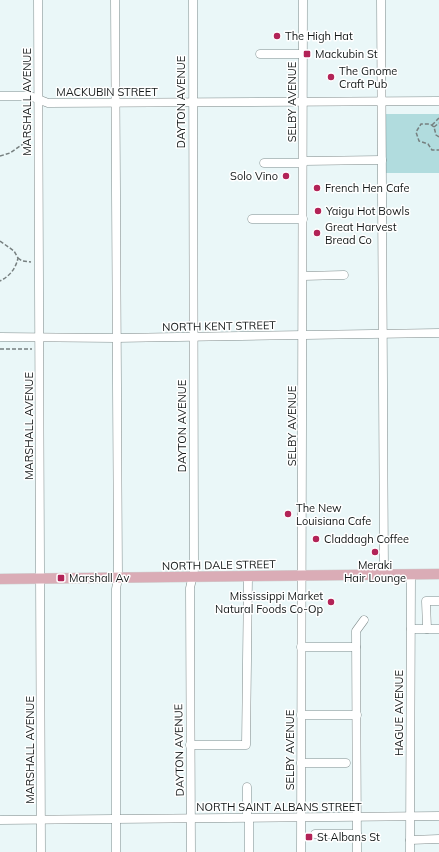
<svg xmlns="http://www.w3.org/2000/svg" width="439" height="852" font-family="Mulish,sans-serif">
<rect width="100%" height="100%" fill="#eaf7f8"/>
<!-- green -->
<rect fill="#b1dcde" x="384" y="114" width="55" height="59"/>
<g fill="none" stroke-linecap="round" stroke-linejoin="round">
<defs>
<g id="minor">
<path d="M 38,0 L 41,852"/>
<path d="M 115,0 L 118,578 L 116,589 L 116,852"/>
<path d="M 381,0 L 384,575"/>
<path d="M 260,54 L 303,54"/>
<path d="M 0,96 L 30,96 L 48,103 L 439,101"/>
<path d="M 303,161 L 382,160"/>
<path d="M 264,163 L 303,163"/>
<path d="M 252,219 L 303,219"/>
<path d="M 303,276 L 344,275"/>
<path d="M 0,337 L 116,338 L 439,333"/>
<path d="M 439,601 L 426,601 L 427,629 L 439,629"/>
<path d="M 411,629 L 427,629"/>
<path d="M 301,647 L 356,647"/>
<path d="M 301,715 L 357,715"/>
<path d="M 190,745 L 246,745 L 248,577"/>
<path d="M 301,763 L 346,763"/>
<path d="M 247,787 L 247,818"/>
<path d="M 0,820 L 439,816"/>
<path d="M 315,834 L 357,834"/>
<path d="M 410,840 L 439,839"/>
<path d="M 191,852 L 190,588 L 194,570 L 193,0"/>
<path d="M 249,852 L 249,818"/>
<path d="M 301,852 L 303,0"/>
<path d="M 357,852 L 356,631 L 364,620"/>
<path d="M 410,852 L 411,574"/>
</g>
<path id="major" d="M 0,579 L 439,574"/>
</defs>
<!-- minor casing -->
<use href="#minor" stroke="#7f8b8b" stroke-width="9"/>
<!-- major casing -->
<use href="#major" stroke="#d0d1d1" stroke-width="11"/>
<!-- path -->
<g stroke="#767f7f" stroke-width="1.5" stroke-dasharray="4 2" stroke-linecap="butt">
<path d="M 432,125 L 439,118"/>
<path d="M 434,127 L 439,123"/>
<path d="M 439,137 L 436,135 L 434,127 L 430,124 L 421,124 L 416,132 L 419,141 L 428,144 L 432,150 L 439,150"/>
<path d="M 0,156 L 10,153 L 26,142"/>
<path d="M 0,241 L 14,251 L 18,258 C 16,268 10,276 0,281"/>
<path d="M 18,258 L 22,261 L 31,262"/>
<path d="M 0,349 L 32,349"/>
</g>
<!-- minor -->
<use href="#minor" stroke="#fff" stroke-width="8"/>
<!-- major -->
<use href="#major" stroke="#daacb6" stroke-width="10"/>
</g>
<!-- markers -->
<g fill="#b22357" stroke="#fff" stroke-width="1.5">
<circle cx="277" cy="36" r="4"/>
<rect x="303" y="50" width="8" height="8" rx="2"/>
<circle cx="331" cy="77" r="4"/>
<circle cx="286" cy="176" r="4"/>
<circle cx="317" cy="188" r="4"/>
<circle cx="318" cy="211" r="4"/>
<circle cx="317" cy="233" r="4"/>
<circle cx="288" cy="514" r="4"/>
<circle cx="316" cy="539" r="4"/>
<circle cx="375" cy="552" r="4"/>
<rect x="57" y="574" width="8" height="8" rx="2"/>
<circle cx="331" cy="602" r="4"/>
<rect x="305" y="833" width="8" height="8" rx="2"/>
</g>
<g text-anchor="middle" dominant-baseline="central" stroke-width="3" stroke-linejoin="round" paint-order="stroke">
<!-- poi labels -->
<g font-size="11" fill="#141919" stroke="#fff" text-anchor="start">
<text x="285" y="36">The High Hat</text>
<text x="315" y="54">Mackubin St</text>
<text x="339" y="71">The Gnome<tspan x="339" dy="13">Craft Pub</tspan></text>
<text x="278" y="176" text-anchor="end">Solo Vino</text>
<text x="325" y="188">French Hen Cafe</text>
<text x="326" y="211">Yaigu Hot Bowls</text>
<text x="325" y="227">Great Harvest<tspan x="325" dy="13">Bread Co</tspan></text>
<text x="296" y="508">The New<tspan x="296" dy="13">Louisiana Cafe</tspan></text>
<text x="324" y="539">Claddagh Coffee</text>
<text x="375" y="565" text-anchor="middle">Meraki<tspan x="375" dy="13">Hair Lounge</tspan></text>
<text x="69" y="578">Marshall Av</text>
<text x="323" y="596" text-anchor="end">Mississippi Market<tspan x="323" dy="13">Natural Foods Co-Op</tspan></text>
<text x="317" y="837">St Albans St</text>
</g>
<!-- street labels -->
<g font-size="11" fill="#141919" stroke="#fff">
<text x="107" y="92">MACKUBIN STREET</text>
<text transform="translate(27 102) rotate(-90)">MARSHALL AVENUE</text>
<text transform="translate(181 102) rotate(-90)">DAYTON AVENUE</text>
<text transform="translate(292 102) rotate(-90)">SELBY AVENUE</text>
<text transform="translate(219 326) rotate(-1)">NORTH KENT STREET</text>
<text transform="translate(29 426) rotate(-90)">MARSHALL AVENUE</text>
<text transform="translate(182 426) rotate(-90)">DAYTON AVENUE</text>
<text transform="translate(292 426) rotate(-90)">SELBY AVENUE</text>
<text transform="translate(219 565) rotate(-1)">NORTH DALE STREET</text>
<text transform="translate(399 713) rotate(-90)">HAGUE AVENUE</text>
<text transform="translate(30 750) rotate(-90)">MARSHALL AVENUE</text>
<text transform="translate(179 750) rotate(-91)">DAYTON AVENUE</text>
<text transform="translate(290 750) rotate(-90)">SELBY AVENUE</text>
<text x="279" y="807">NORTH SAINT ALBANS STREET</text>
</g>
</g>
</svg>
